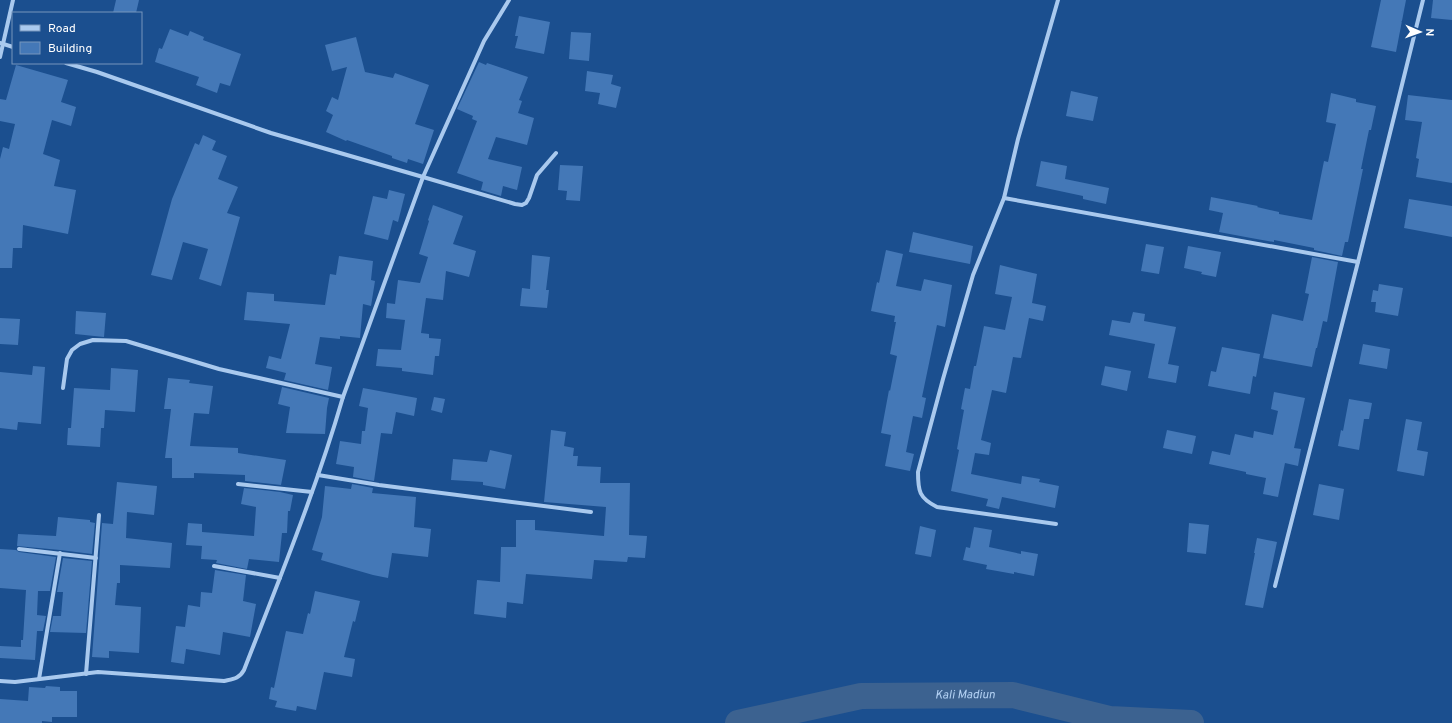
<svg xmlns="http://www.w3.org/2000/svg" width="1452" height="723" font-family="Overpass,sans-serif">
<rect width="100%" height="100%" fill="#1b4f8f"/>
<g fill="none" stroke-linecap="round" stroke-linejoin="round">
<!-- river -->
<path stroke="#3c6290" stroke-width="26" id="s1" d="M 738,723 L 861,696 L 1013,695 L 1110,719 L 1191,723"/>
</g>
<!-- building -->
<g fill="#4478b7">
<path d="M 116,0 L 139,0 L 136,13 L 113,13 Z"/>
<path d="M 1381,0 L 1406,0 L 1396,52 L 1371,47 Z"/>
<path d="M 1433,0 L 1452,0 L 1452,20 L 1431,18 Z"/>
<path d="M 519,16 L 550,22 L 544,54 L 515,48 L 518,36 L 515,36 Z"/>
<path d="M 170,29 L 188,36 L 190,31 L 204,37 L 203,40 L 241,54 L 230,86 L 220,83 L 217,93 L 196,85 L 199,77 L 155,62 L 159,48 L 162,49 Z"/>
<path d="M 571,32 L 591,33 L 589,61 L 569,59 Z"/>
<path d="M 356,37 L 365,72 L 393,78 L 395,73 L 429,85 L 415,124 L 434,130 L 423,164 L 408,159 L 407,163 L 392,158 L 392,156 L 347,140 L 346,141 L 326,132 L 333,115 L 326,111 L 332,97 L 338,100 L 347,67 L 332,71 L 325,45 Z"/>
<path d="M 479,62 L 486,65 L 487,63 L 528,77 L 519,100 L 522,101 L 518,113 L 534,118 L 527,145 L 496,137 L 488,159 L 522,167 L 517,190 L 503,186 L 501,196 L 481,190 L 483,182 L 457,173 L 477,121 L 472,119 L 473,116 L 457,109 Z"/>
<path d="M 16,65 L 68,80 L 61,102 L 76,107 L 71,126 L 52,120 L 43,154 L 60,160 L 54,186 L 76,190 L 68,234 L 23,225 L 22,248 L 13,248 L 12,268 L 0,268 L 0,159 L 3,147 L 9,149 L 15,124 L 0,121 L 0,99 L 6,100 Z"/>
<path d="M 587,71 L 613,75 L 611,84 L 621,87 L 616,108 L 598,104 L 600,93 L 585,91 Z"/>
<path d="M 1071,91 L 1098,97 L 1093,121 L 1066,116 Z"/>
<path d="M 1331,93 L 1356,99 L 1356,102 L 1376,106 L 1371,130 L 1369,130 L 1361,169 L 1363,169 L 1348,242 L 1345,242 L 1342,256 L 1314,250 L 1314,248 L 1274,240 L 1274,242 L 1251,238 L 1219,232 L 1223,213 L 1209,210 L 1211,197 L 1258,206 L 1257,207 L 1279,212 L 1279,214 L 1312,220 L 1324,161 L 1328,162 L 1336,124 L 1326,122 Z"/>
<path d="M 1408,95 L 1452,100 L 1452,183 L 1416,177 L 1419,159 L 1416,158 L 1422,122 L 1405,120 Z"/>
<path d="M 203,135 L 216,141 L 212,150 L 227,156 L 218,179 L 238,187 L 227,213 L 240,217 L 221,286 L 199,279 L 208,249 L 183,242 L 172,280 L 151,275 L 172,199 L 195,143 L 199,145 Z"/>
<path d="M 1041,161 L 1067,166 L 1065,179 L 1109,188 L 1106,204 L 1083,199 L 1083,196 L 1036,186 Z"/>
<path d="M 560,165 L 583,166 L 580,201 L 566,200 L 567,191 L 558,190 Z"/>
<path d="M 389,190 L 405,194 L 398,222 L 393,220 L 388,240 L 364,234 L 373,196 L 387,199 Z"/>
<path d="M 1409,199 L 1452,206 L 1452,237 L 1404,228 Z"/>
<path d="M 433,205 L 463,216 L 453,244 L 476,251 L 469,277 L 446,271 L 443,300 L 426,298 L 421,333 L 429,334 L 429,338 L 441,339 L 439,356 L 435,356 L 433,375 L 402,371 L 402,368 L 376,366 L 378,349 L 401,350 L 405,320 L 386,318 L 387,303 L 395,304 L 398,280 L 420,283 L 428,257 L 419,254 L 429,221 L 428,220 Z"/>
<path d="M 913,232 L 973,246 L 970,264 L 909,252 Z"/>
<path d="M 1146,244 L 1164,247 L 1159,274 L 1141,271 Z"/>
<path d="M 1188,246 L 1221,252 L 1216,277 L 1201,274 L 1202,272 L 1184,268 Z"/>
<path d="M 886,250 L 903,254 L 896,286 L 921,291 L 924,279 L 952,285 L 945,327 L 937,325 L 922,397 L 926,398 L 922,418 L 913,416 L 906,452 L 914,454 L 910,471 L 885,466 L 891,435 L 881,433 L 889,390 L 890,391 L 897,356 L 890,354 L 896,322 L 894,322 L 895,316 L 871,311 L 877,282 L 879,283 Z"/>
<path d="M 532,255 L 550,257 L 546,290 L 549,290 L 547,308 L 520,306 L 522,288 L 530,289 Z"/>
<path d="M 339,256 L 373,261 L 371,280 L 375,281 L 371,306 L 363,304 L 360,338 L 340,336 L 340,339 L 320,337 L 315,364 L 332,367 L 328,390 L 284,380 L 286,373 L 266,368 L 269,356 L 281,359 L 290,324 L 244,320 L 247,292 L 274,294 L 274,301 L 325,305 L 330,274 L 336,275 Z"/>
<path d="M 1312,257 L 1338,262 L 1327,322 L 1323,321 L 1317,348 L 1316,348 L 1312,367 L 1263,358 L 1272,314 L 1303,321 L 1309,294 L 1305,293 Z"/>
<path d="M 1000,265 L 1037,274 L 1032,303 L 1046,306 L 1043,321 L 1029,318 L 1021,358 L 1013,357 L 1006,393 L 992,390 L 981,440 L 991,443 L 989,455 L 975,453 L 971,474 L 1021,484 L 1022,476 L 1040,479 L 1039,482 L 1059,486 L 1055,508 L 1002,497 L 999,509 L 986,506 L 988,499 L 951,491 L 959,450 L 957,449 L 964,410 L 961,409 L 965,388 L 970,389 L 974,366 L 976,366 L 984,326 L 1005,330 L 1012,297 L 995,294 Z"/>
<path d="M 1379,284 L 1403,288 L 1398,316 L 1375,312 L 1376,302 L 1371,302 L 1373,290 L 1378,291 Z"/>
<path d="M 76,311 L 106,313 L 104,337 L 75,334 Z"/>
<path d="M 1133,312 L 1145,314 L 1144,321 L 1176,327 L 1168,364 L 1179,366 L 1176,383 L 1148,378 L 1155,344 L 1109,335 L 1112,320 L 1130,323 Z"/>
<path d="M 0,318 L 20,319 L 18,345 L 0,344 Z"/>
<path d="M 1363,344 L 1390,349 L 1387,369 L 1359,364 Z"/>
<path d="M 1222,347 L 1260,354 L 1256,377 L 1253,376 L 1250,394 L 1208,386 L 1211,371 L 1216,372 Z"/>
<path d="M 33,366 L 45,367 L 41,424 L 18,422 L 17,430 L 0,428 L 0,372 L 32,375 Z"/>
<path d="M 1105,366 L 1131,371 L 1127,391 L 1101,385 Z"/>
<path d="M 111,368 L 138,370 L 135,412 L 105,410 L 104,428 L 101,428 L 100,447 L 67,445 L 68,428 L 71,428 L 74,388 L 110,390 Z"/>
<path d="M 168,378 L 190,380 L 189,383 L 213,386 L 209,414 L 194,413 L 190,446 L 238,448 L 238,453 L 286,460 L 281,485 L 245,481 L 245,475 L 194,473 L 194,478 L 172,478 L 172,458 L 165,458 L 171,409 L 164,409 Z"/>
<path d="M 282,387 L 329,398 L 327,408 L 325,434 L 286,433 L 290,407 L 278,404 Z"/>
<path d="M 363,388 L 417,398 L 414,416 L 396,412 L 392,434 L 381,433 L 374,481 L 353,477 L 354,467 L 336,464 L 340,441 L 361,444 L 362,431 L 365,431 L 368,408 L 359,406 Z"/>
<path d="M 1274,392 L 1305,398 L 1294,448 L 1301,449 L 1298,466 L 1285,463 L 1278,497 L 1263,494 L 1266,478 L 1246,474 L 1246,472 L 1209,464 L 1212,451 L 1230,455 L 1235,434 L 1253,438 L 1254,431 L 1273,435 L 1278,411 L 1271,409 Z"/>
<path d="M 434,397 L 445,399 L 442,413 L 431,410 Z"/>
<path d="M 1349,399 L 1372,403 L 1369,419 L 1364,419 L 1359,450 L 1338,446 L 1341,430 L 1343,431 Z"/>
<path d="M 1406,419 L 1422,422 L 1417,450 L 1428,452 L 1424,476 L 1397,471 Z"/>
<path d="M 551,430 L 566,432 L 564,446 L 574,448 L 573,456 L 578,456 L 577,466 L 601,467 L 600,483 L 630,483 L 629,535 L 647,536 L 645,558 L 628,557 L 627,562 L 594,560 L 592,579 L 526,574 L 523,604 L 507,602 L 506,618 L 474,614 L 477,580 L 500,582 L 501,547 L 516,547 L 516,520 L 535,520 L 535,530 L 604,536 L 606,507 L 544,502 Z"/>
<path d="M 1167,430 L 1196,436 L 1192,454 L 1163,448 Z"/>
<path d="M 490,450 L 512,455 L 505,489 L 483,485 L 483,482 L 451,480 L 453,459 L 487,462 Z"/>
<path d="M 117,482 L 157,486 L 154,515 L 127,512 L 126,538 L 172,543 L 170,568 L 120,565 L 120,583 L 117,583 L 115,605 L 141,607 L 139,653 L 109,651 L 109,658 L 92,657 L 102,523 L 113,524 Z"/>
<path d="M 352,484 L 373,488 L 372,493 L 416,497 L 414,527 L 431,529 L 428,557 L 392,553 L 388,578 L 373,575 L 321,560 L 323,553 L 312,550 L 322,517 L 325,486 L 351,489 Z"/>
<path d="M 1319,484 L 1344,489 L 1339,520 L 1313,515 Z"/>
<path d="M 244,488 L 280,492 L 293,495 L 290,511 L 288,511 L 287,533 L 282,533 L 279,562 L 249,559 L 247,569 L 216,563 L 217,560 L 201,559 L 202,546 L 186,545 L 188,523 L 202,524 L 202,532 L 254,536 L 256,507 L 241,504 Z"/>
<path d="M 58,517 L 90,520 L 90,522 L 95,523 L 92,554 L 60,550 L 17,546 L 18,534 L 56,536 Z"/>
<path d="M 1189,523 L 1209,525 L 1206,554 L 1187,552 Z"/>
<path d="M 920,526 L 936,530 L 931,557 L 915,554 Z"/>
<path d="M 974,527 L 992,530 L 989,547 L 1021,554 L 1021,551 L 1038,554 L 1034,576 L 1014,572 L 1014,574 L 986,569 L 987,565 L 963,560 L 966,547 L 970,548 Z"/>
<path d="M 1257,538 L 1277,542 L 1263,608 L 1245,605 L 1255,553 L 1254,553 Z"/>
<path d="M 0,549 L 16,550 L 19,552 L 56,557 L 50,591 L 38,591 L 37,615 L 46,616 L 43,631 L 37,631 L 35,660 L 0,658 L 0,646 L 21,647 L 21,640 L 23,640 L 26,590 L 0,588 Z"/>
<path d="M 63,558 L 92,561 L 86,633 L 50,632 L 53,616 L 61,616 L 63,592 L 57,592 Z"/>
<path d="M 215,570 L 246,575 L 243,601 L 256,604 L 250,637 L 223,632 L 220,655 L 186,649 L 184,664 L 171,662 L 176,626 L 185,627 L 188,605 L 200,607 L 201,592 L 212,593 Z"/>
<path d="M 315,591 L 360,601 L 355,622 L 353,621 L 344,657 L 355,659 L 352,677 L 324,672 L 316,710 L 297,706 L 296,711 L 275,707 L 277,701 L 269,699 L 271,687 L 274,688 L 286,631 L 303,634 L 308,613 L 310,614 Z"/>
<path d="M 46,686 L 60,687 L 60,691 L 77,691 L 77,717 L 52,717 L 52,722 L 42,721 L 42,723 L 0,723 L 0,699 L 28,701 L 29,687 L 45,688 Z"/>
</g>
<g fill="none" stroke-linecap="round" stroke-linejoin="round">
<!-- street -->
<g stroke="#a9c9ee" stroke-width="4">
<path d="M 0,43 L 13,47"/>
<path d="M 0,57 L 13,0"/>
<path d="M 66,63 L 97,72 L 271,133 L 423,177 L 515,204 L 522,205 L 526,203 L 529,198 L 537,175 L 556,153"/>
<path d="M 1004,198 L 1358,262"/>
<path d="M 63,388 L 67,359 L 72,350 L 80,344 L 93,340 L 126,341 L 219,369 L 343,397"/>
<path d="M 318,475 L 379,485 L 591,512"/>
<path d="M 238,484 L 312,492"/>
<path d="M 1056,524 L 937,507 C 919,498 918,491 918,472 L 943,379 L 973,275 L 1004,198 L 1018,139 L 1058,0"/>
<path d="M 19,549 L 96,558"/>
<path d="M 214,566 L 280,578"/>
<path d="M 1275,586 L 1358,262 L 1423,0"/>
<path d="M 86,674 L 99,515"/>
<path d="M 39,679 L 60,553"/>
<path d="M 0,681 L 15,682 L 98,672 L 224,681 C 233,679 239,679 244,670 C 279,580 316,490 343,397 L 423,177 L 484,41 L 509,0"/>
</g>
</g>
<g text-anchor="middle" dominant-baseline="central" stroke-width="3.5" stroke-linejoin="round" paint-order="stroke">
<!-- water labels -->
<g font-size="12" font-style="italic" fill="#b5d3f5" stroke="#1b4f8f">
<text stroke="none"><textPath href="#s1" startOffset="230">Kali Madiun</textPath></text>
</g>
</g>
<!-- legend -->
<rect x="12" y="12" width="130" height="52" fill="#1b4f8f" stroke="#7695bc"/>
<rect x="20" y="25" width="20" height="6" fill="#a9c9ee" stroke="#7695bc"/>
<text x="48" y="32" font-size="12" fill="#ffffff">Road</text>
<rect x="20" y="42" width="20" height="12" fill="#4478b7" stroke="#7695bc"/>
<text x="48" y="52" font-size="12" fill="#ffffff">Building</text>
<!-- north arrow -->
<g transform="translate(1420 32) rotate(92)" stroke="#1b4f8f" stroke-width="3" paint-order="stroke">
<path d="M0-3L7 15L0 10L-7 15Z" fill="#ffffff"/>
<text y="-6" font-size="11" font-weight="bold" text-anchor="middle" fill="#ffffff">N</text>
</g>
</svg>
